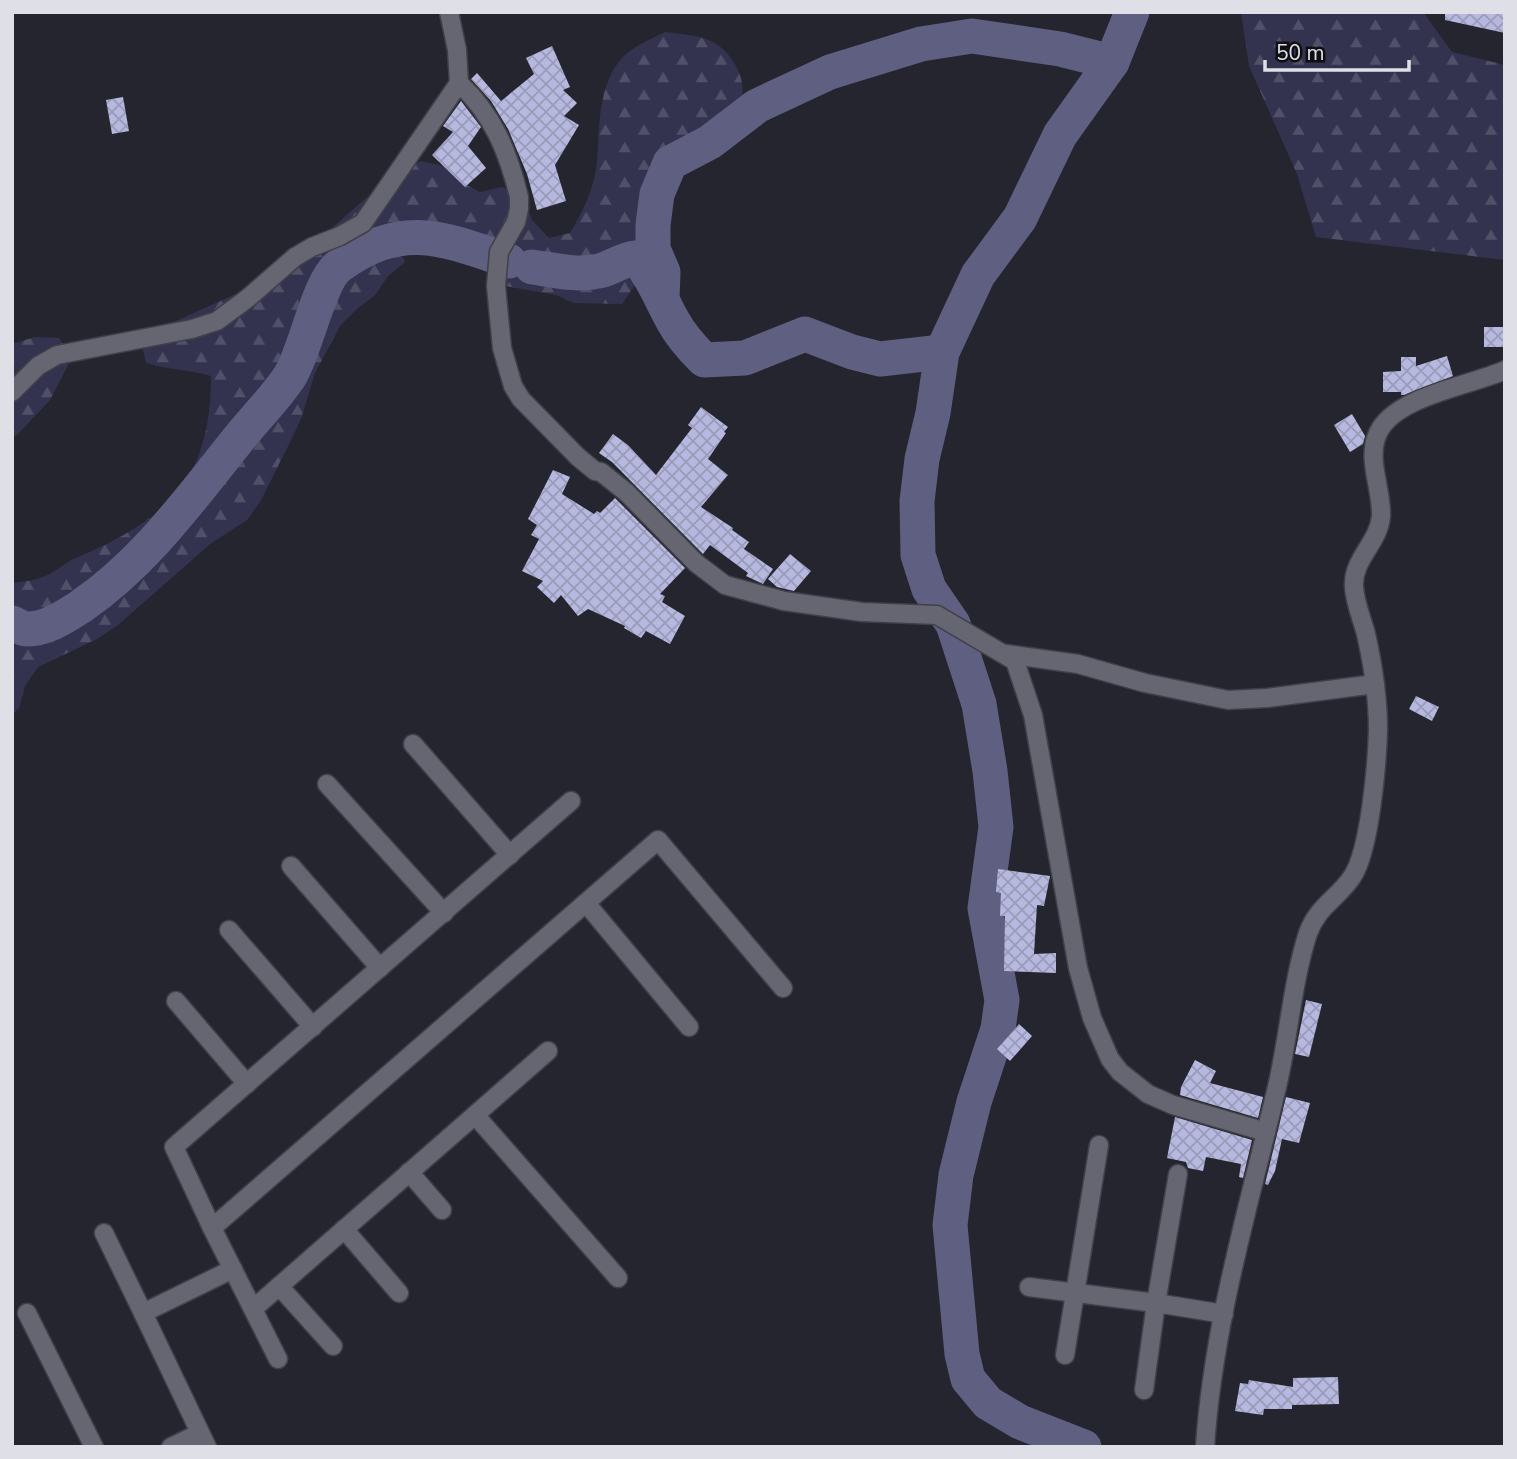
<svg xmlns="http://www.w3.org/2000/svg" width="1517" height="1459" font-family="'Nunito Sans',sans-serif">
<defs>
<pattern id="forest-firs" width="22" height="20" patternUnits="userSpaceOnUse" patternTransform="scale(1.75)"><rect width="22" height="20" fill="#333350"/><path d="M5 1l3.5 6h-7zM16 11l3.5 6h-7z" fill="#505069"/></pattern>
<pattern id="building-cross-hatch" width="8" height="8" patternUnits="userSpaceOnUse" patternTransform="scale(1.75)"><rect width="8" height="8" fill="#b6b8df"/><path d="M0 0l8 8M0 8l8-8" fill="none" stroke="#999bb8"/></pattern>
</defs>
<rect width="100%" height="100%" fill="#25252f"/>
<!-- forest -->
<g fill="url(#forest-firs)">
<path d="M 1241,12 L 1423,12 L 1452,52 L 1505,65 L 1505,260 L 1316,237 L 1297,174 L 1249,66 Z"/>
<path d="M 665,32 C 681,34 699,35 713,42 C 734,53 754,89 735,110 C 720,126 698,132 680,144 C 656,160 638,192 637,221 C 636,229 640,239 643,247 L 636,258 L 636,284 L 622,304 L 574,303 L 556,295 L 500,285 L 514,262 L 503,258 L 490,242 L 471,230 L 449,237 L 393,238 L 405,262 L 388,276 L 375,295 L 358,308 L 340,326 L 315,373 L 301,419 L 291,440 L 260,502 L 247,520 L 210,544 L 118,625 L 97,639 L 38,667 L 25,686 L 19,708 L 12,714 L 12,583 C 27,581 41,580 53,572 C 61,568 67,561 76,558 C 167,519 211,481 211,376 C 189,369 168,370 146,363 L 141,342 L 158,329 L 247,289 L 310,247 L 380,186 L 421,161 L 443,166 L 461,182 L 480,192 L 502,187 L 523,197 L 532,220 L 549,238 L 570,233 C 583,212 595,187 597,161 C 600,127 597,85 623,57 C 634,46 651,39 665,32 Z"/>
<path d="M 35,337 L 59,338 L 71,359 L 50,400 L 17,435 L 12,437 L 12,344 Z"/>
</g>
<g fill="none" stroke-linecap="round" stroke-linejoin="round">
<!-- river -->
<g stroke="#5e5f81" stroke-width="35">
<path d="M 532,267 C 554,270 577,276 599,271 C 613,268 622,259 636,258 C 653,276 661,300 673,321 C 681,336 692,348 704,360 L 745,358 L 805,334 L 852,352 L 880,359 L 942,352"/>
<path d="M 662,299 L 663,272 L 653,249 L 653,225 L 657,194 L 670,163 L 710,142 L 757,106 L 830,72 L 921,44 L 972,36 L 1060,49 L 1112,62"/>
<path d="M 12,623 C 17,625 22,629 27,629 C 47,629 64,617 80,607 C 144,563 188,502 236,442 C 253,420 275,399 290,376 C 306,350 319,280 339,266 C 402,220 443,238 509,261"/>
<path d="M 1084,1447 L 1020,1422 L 988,1403 L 968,1379 L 962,1354 L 950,1225 L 956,1175 L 974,1102 L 998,1029 L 1002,1000 L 985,908 L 996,827 L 990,771 L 979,704 L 953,624 L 929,589 L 918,555 L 917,501 L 922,459 L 933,413 L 942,352 L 978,275 L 1020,218 L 1060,135 L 1112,62 L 1132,12"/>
</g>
</g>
<!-- building -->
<g fill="url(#building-cross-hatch)">
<path d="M 1445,12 L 1505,12 L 1505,33 L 1445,20 Z"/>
<path d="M 552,46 L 570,87 L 563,90 L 577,103 L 564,116 L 579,125 L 555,165 L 566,201 L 537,210 L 527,174 L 508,129 L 491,101 L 471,79 L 477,73 L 501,101 L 534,74 L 526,58 Z"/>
<path d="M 123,97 L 129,131 L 112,134 L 106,100 Z"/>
<path d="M 461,101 L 481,127 L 468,146 L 486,168 L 465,187 L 432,155 L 453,132 L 443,126 Z"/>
<rect x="1484" y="327" width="21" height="20"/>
<path d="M 1447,356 L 1453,376 L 1404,395 L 1401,395 L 1401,392 L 1383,392 L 1383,372 L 1401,371 L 1401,357 L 1416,357 L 1416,366 Z"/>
<path d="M 701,407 L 728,427 L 724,432 L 726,433 L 708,459 L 728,475 L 701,507 L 733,528 L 732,530 L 749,542 L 744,549 L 773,569 L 763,584 L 746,576 L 748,573 L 710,545 L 703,554 L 612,462 L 599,453 L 613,434 L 628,445 L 656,475 L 692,428 L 688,425 Z"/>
<path d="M 1352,414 L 1365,436 L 1363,444 L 1350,452 L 1334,425 Z"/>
<path d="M 553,470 L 570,477 L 562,494 L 594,514 L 597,511 L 600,513 L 615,498 L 685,568 L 660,594 L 665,596 L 662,602 L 685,616 L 670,644 L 646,631 L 641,638 L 624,628 L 625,626 L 588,609 L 578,616 L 561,595 L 554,603 L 537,587 L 543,581 L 522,571 L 539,539 L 531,535 L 537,525 L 528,519 Z"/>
<path d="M 790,554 L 811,571 L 794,591 L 777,587 L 768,579 Z"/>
<path d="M 1416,696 L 1439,707 L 1432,721 L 1409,709 Z"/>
<path d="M 998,869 L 1050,876 L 1044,906 L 1037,905 L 1034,954 L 1056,953 L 1056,973 L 1004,971 L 1005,916 L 1000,916 L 1001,893 L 996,892 Z"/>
<path d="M 1306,1000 L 1322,1004 L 1309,1057 L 1295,1054 Z"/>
<path d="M 1019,1024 L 1032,1036 L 1010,1061 L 997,1049 Z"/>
<path d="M 1195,1060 L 1216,1071 L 1210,1083 L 1263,1097 L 1258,1118 L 1180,1095 L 1181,1087 Z"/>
<path d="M 1286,1097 L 1310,1103 L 1299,1143 L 1282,1139 L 1275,1171 L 1268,1185 L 1265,1184 Z"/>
<path d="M 1175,1117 L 1252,1140 L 1243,1178 L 1239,1177 L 1241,1164 L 1206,1157 L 1203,1171 L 1188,1168 L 1186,1162 L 1167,1158 Z"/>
<path d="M 1338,1377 L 1339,1404 L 1292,1405 L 1292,1409 L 1264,1409 L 1263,1415 L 1235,1411 L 1240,1383 L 1248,1384 L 1249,1380 L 1293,1387 L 1293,1378 Z"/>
</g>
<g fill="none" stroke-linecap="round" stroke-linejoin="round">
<defs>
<g id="minor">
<path d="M 459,83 C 493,115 508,151 519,197 L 519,209 L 516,222 L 499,252 L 496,286 L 502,348 L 513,386 L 521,399 L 578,457 L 595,471 L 601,472 L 626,492 L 696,563 L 725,585 L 784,601 L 862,612 L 937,615 L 1015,661 L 1033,715 L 1078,968 L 1092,1018 L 1110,1059 L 1120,1072 L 1148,1094 L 1173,1105 L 1266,1132"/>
<path d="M 12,392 L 38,366 L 57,355 L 192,329 L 217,321 L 248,298 L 295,257 L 312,247 L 340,236 L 363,223 L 459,83 L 457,50 L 449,12"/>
<path d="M 1006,654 L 1078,664 L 1145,683 L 1228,700 L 1267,698 L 1375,684"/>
<path d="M 413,744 L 510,855"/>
<path d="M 327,784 L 444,913"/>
<path d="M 291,866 L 380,968"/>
<path d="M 586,903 L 689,1027"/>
<path d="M 229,930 L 313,1027"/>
<path d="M 176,1001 L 247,1084"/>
<path d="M 475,1115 L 548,1051"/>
<path d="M 409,1172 L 442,1210"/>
<path d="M 212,1228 L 174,1147 L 571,801"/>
<path d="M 344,1229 L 399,1293"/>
<path d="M 104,1233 L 143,1313"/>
<path d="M 279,1286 L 333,1346"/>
<path d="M 1029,1287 L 1156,1303 L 1224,1314"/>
<path d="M 253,1309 L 475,1115 L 618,1278"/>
<path d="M 27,1313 L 94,1447"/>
<path d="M 1065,1355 L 1099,1145"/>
<path d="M 278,1359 L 212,1228 L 658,840 L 783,988"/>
<path d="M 1144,1390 L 1156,1303 L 1178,1174"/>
<path d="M 171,1447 L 200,1433"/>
<path d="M 207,1447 L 143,1313 L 233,1269"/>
<path d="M 1205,1447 C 1213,1325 1249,1205 1277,1087 C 1289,1036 1292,983 1308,933 C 1318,906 1337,899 1352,877 C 1370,851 1377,763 1378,730 C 1378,698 1373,665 1366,634 C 1362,619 1355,603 1354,587 C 1352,559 1379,543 1381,516 C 1382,488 1366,459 1378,433 C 1395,396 1470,386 1505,370"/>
</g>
</defs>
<!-- minor casing -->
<use href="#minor" stroke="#404049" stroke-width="21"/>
<!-- minor -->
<use href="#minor" stroke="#656671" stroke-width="18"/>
</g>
<!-- border -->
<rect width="1517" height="1459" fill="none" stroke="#dfe0e7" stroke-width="28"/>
<!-- scale -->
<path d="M1265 60v10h144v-10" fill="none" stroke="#dfe0e7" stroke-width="3.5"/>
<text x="1276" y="60" font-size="21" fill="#dfe0e7" stroke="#0f0f13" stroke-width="5" paint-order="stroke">50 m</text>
</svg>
